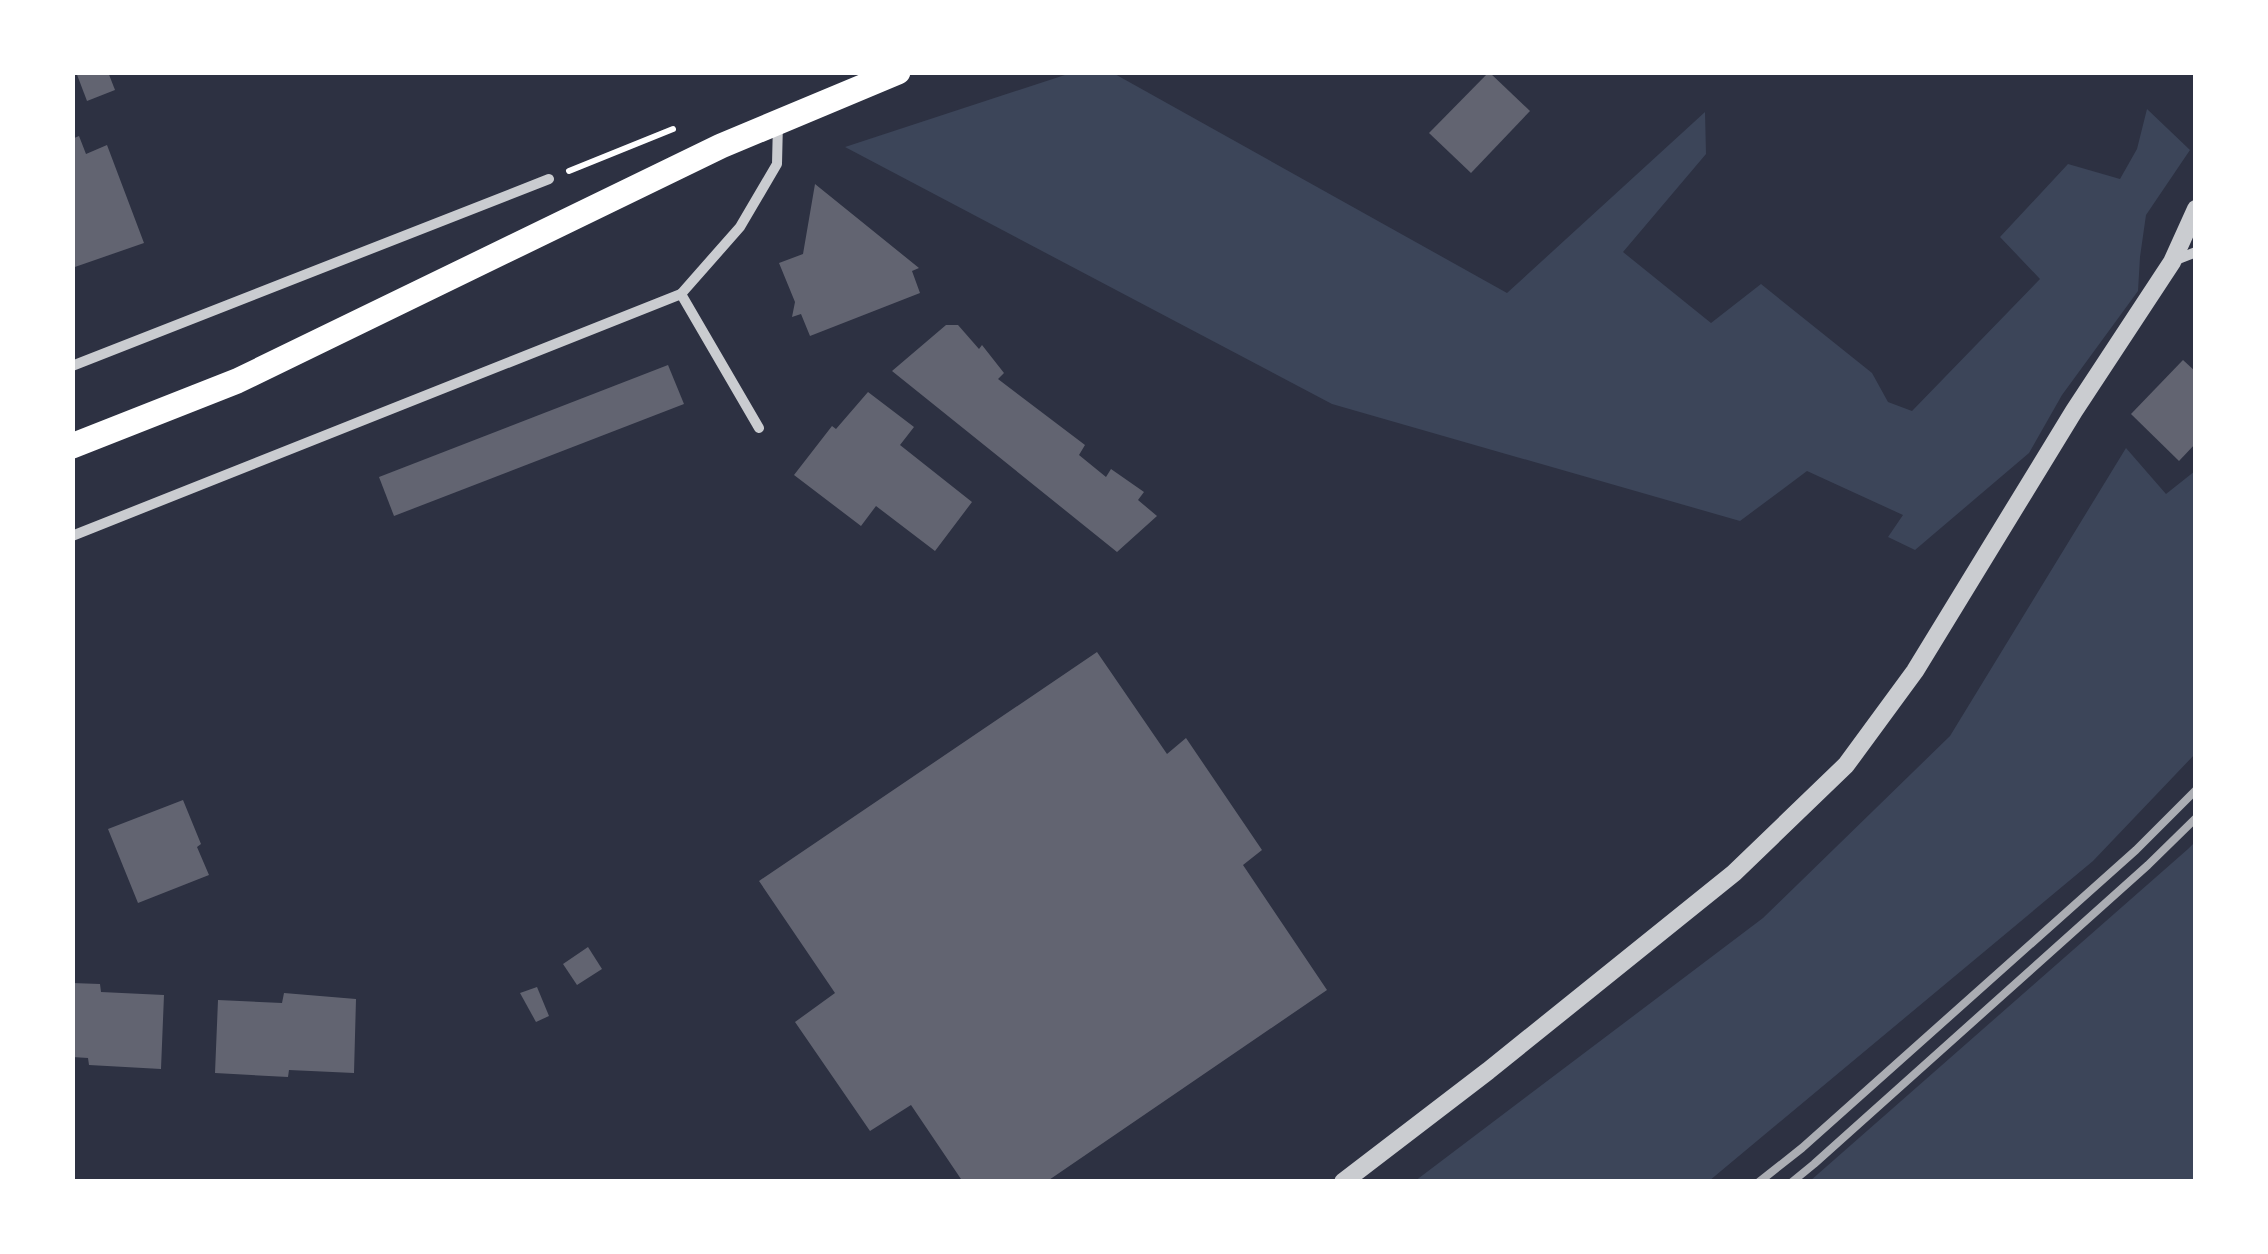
<svg xmlns="http://www.w3.org/2000/svg" width="2268" height="1254" font-family="Signika,sans-serif">
<rect width="100%" height="100%" fill="#2d3142"/>
<!-- green -->
<g fill="#3c4559">
<path d="M 1071,73 L 1113,73 L 1507,293 L 1705,112 L 1706,154 L 1623,252 L 1711,323 L 1761,284 L 1872,373 L 1888,402 L 1912,411 L 2040,279 L 2000,237 L 2068,164 L 2120,179 L 2137,149 L 2147,109 L 2190,150 L 2146,215 L 2140,257 L 2138,291 L 2062,395 L 2029,453 L 1915,550 L 1888,537 L 1903,515 L 1807,471 L 1740,521 L 1332,404 L 845,147 Z"/>
<path d="M 2126,448 L 2166,494 L 2195,471 L 2195,754 L 2093,861 L 1709,1181 L 1415,1181 L 1763,918 L 1950,736 Z"/>
<path d="M 2195,842 L 2195,1181 L 1810,1181 L 2188,849 Z"/>
</g>
<!-- building -->
<g fill="#626471">
<path d="M 76,72 L 108,72 L 115,90 L 87,101 Z"/>
<path d="M 1489,72 L 1530,111 L 1471,173 L 1429,133 Z"/>
<path d="M 79,136 L 86,154 L 107,145 L 144,243 L 72,268 L 72,139 Z"/>
<path d="M 815,184 L 919,268 L 912,271 L 920,293 L 810,336 L 801,314 L 792,317 L 795,302 L 779,263 L 803,254 Z"/>
<path d="M 946,325 L 958,325 L 979,349 L 982,345 L 1004,373 L 998,379 L 1085,445 L 1079,455 L 1106,477 L 1111,469 L 1144,492 L 1138,500 L 1157,516 L 1117,552 L 892,371 Z"/>
<path d="M 2183,360 L 2196,372 L 2196,443 L 2179,461 L 2131,414 Z"/>
<path d="M 668,365 L 684,404 L 394,516 L 379,477 Z"/>
<path d="M 868,392 L 914,427 L 900,445 L 972,502 L 935,551 L 876,506 L 861,526 L 794,475 L 832,426 L 836,429 Z"/>
<path d="M 1097,652 L 1167,754 L 1186,738 L 1262,850 L 1243,865 L 1327,990 L 1046,1182 L 963,1182 L 911,1105 L 870,1131 L 795,1022 L 835,993 L 759,881 Z"/>
<path d="M 183,800 L 201,844 L 197,847 L 209,875 L 138,903 L 108,829 Z"/>
<path d="M 588,947 L 602,969 L 577,985 L 563,964 Z"/>
<path d="M 72,983 L 100,984 L 101,992 L 164,995 L 161,1069 L 89,1065 L 88,1058 L 72,1057 Z"/>
<path d="M 537,987 L 549,1016 L 536,1022 L 520,993 Z"/>
<path d="M 284,993 L 356,999 L 354,1073 L 289,1070 L 288,1077 L 215,1073 L 218,1000 L 282,1003 Z"/>
</g>
<g fill="none" stroke-linecap="round" stroke-linejoin="round">
<!-- path -->
<path stroke="#fff" stroke-width="6" d="M 569,171 L 673,129"/>
<!-- minor -->
<g stroke="#caccd0" stroke-width="10">
<path d="M 2173,261 L 2196,252"/>
<path d="M 681,294 L 740,227 L 777,164 L 778,122"/>
<path d="M 72,366 L 549,179"/>
<path d="M 72,536 L 681,294 L 759,428"/>
</g>
<!-- tertiary -->
<path stroke="#caccd0" stroke-width="18" d="M 1343,1182 L 1488,1071 L 1734,873 L 1846,765 L 1915,671 L 2074,411 L 2172,262 L 2196,209"/>
<!-- primary -->
<path stroke="#fff" stroke-width="25" d="M 72,446 L 237,381 L 721,146 L 898,72"/>
<!-- rail -->
<g stroke="#abadb3" stroke-width="8">
<path d="M 1759,1182 L 1802,1148 L 2136,850 L 2196,790"/>
<path d="M 1792,1182 L 1814,1164 L 2148,865 L 2196,818"/>
</g>
</g>
<!-- border -->
<rect width="2268" height="1254" fill="none" stroke="#ffffff" stroke-width="150"/>
</svg>
